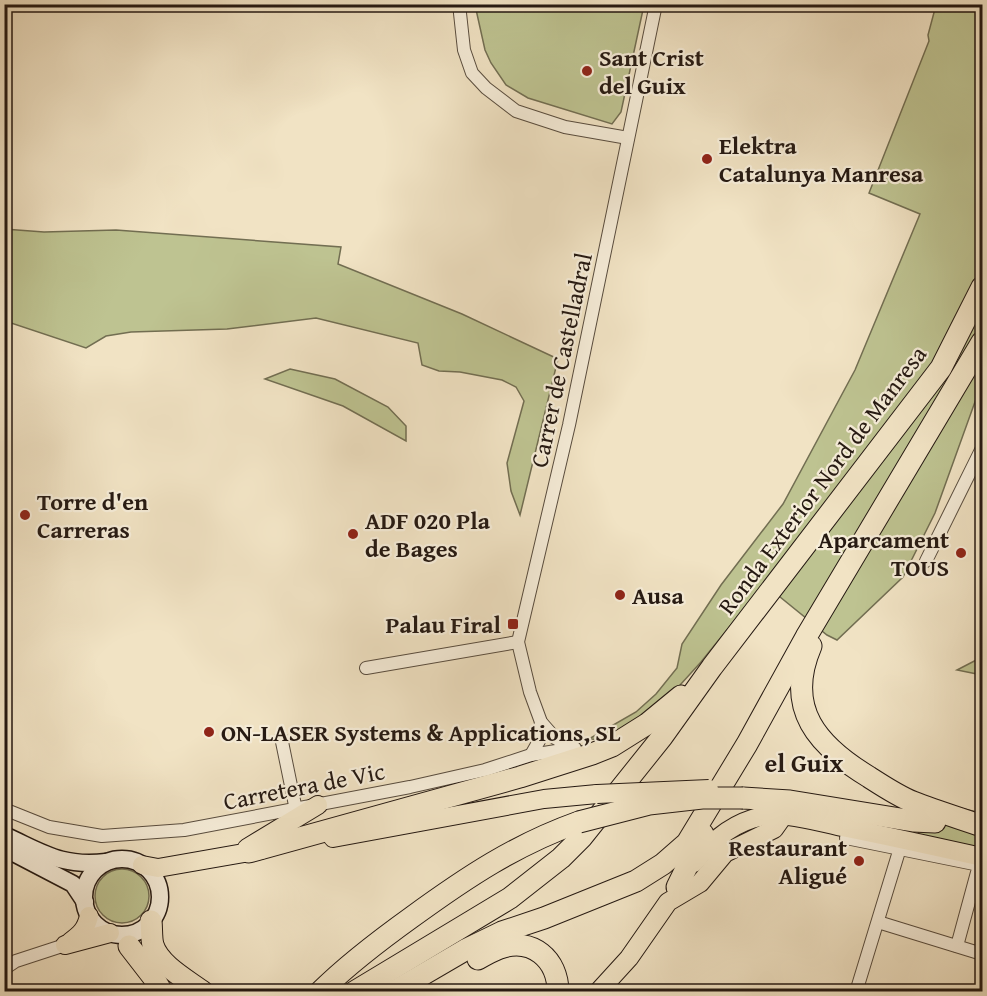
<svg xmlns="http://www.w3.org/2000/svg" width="987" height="996" font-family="'Gentium Book Plus',serif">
<rect width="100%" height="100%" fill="#f1e3c4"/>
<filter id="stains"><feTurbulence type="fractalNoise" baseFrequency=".00333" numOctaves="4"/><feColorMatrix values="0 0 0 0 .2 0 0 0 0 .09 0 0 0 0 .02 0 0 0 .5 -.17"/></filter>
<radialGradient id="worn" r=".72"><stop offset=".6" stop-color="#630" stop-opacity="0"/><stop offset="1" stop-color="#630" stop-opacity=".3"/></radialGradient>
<!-- green -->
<g fill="#bec391" stroke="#726e52" stroke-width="1.5">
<path d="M 475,5 L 644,5 L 621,112 L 612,124 L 528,98 L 506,85 L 491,63 L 485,50 Z"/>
<path d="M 936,5 L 982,5 L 982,389 L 976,399 L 935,513 L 903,577 L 837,640 L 827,635 L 764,584 L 701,662 L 671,695 L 607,740 L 589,739 L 636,712 L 656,694 L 677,668 L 682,644 L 721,585 L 783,504 L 855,370 L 920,214 L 869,193 L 929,41 L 928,35 Z"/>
<path d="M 4,229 L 44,232 L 116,230 L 341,247 L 338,264 L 462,314 L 558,359 L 520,515 L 511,491 L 507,463 L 524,401 L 516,387 L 502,380 L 460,372 L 439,371 L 422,365 L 418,343 L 316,318 L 227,329 L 131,332 L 106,336 L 86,348 L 5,321 Z"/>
<path d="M 290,369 L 335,379 L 388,407 L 406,426 L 406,441 L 343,406 L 265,379 Z"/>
<path d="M 982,657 L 982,675 L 957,670 Z"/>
<path d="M 925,800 L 982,813 L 982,865 L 915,850 Z"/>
<circle cx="122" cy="896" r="27"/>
</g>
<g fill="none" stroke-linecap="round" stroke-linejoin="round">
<defs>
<g id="street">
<path d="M 459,4 L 464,50 L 472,73 L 486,88 L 516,111 L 565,127 L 628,138"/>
<path d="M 926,561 L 982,448"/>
<path d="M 366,668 L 518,642"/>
<path d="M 281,737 L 296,810"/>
<path d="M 571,748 L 555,738 L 541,722 L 530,692 L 518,642 L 569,425 L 656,4"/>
<path d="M 531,755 L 539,741 L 541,722"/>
<path d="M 4,809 L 49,827 L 102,836 L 184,830 L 410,787 L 485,770 L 531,755 L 575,748"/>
<path d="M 846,838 L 979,865 L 957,946"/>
<path d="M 878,922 L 982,954"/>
<path d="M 4,969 L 16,961 L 65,945"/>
<path d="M 856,992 L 900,848"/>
</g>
<g id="secondary">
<path d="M 4,835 C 44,853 61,867 106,862"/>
<path d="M 4,848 L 73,884 L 85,902"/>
<circle cx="122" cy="897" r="38"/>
</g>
<g id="primary">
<path d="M 333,838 L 544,799 L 597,794"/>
<path d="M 247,848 L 318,805"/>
<path d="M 694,863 C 710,844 727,827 752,819 C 782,809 816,822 847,828 C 892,837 937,847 982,857"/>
<path d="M 142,865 L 158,868 L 261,850"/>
<path d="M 70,942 C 81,934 86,929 89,916"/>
<path d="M 65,945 L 110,933"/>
<path d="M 598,992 L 629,958 L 668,902 L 700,883 L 725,853 L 774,829 L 784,815"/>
</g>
<g id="highway">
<path d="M 811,646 C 784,709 818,746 869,777 C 883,786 898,796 913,802 C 936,811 959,818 982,826"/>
<path d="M 743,798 L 790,801 L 913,821 L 935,822"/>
<path d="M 249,852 L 520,777 L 592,754 L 612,746 L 647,724 L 681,696"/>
<path d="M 677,887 L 703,834"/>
<path d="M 151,921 C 152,929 151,938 153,945 C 159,965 187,980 203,992"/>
<path d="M 129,946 L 153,977 L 162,992"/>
<path d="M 478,959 C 485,955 492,951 500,948 C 532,937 558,959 558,992"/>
<path d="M 320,992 C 348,964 380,940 412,917 C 467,877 515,845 579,822"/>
<path d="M 354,992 L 510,898 L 561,858 L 582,837 L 662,737 L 712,667 L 941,368 L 982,287"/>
<path d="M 393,992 L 465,950 L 502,932 L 544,918 L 636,881 L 663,864 L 687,843 L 747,744 L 806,637 L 982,342"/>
</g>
</defs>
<!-- street casing -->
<use href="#street" stroke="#584c3e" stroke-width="14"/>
<!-- secondary casing -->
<use href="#secondary" stroke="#251912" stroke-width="19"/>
<!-- primary casing -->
<use href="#primary" stroke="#251912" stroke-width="20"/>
<!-- highway casing -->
<use href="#highway" stroke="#251912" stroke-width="23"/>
<!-- street -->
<use href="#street" stroke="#f6edd9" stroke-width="12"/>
<!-- secondary -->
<use href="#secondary" stroke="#f6edd9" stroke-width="16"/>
<!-- primary -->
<use href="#primary" stroke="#f1e3c4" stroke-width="18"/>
<!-- highway -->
<use href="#highway" stroke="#f1e3c4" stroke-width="21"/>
<defs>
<path id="primary-bridge" d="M 597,794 L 709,789"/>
<path id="highway-bridge" d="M 579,822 L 649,804 L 702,798 L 743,798"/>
</defs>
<!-- primary-bridge casing -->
<use href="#primary-bridge" stroke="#251912" stroke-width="20" stroke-linecap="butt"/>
<!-- highway-bridge casing -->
<use href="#highway-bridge" stroke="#251912" stroke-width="23" stroke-linecap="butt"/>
<!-- primary-bridge -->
<use href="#primary-bridge" stroke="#f1e3c4" stroke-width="18"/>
<!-- highway-bridge -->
<use href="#highway-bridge" stroke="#f1e3c4" stroke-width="21"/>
</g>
<!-- markers -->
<g fill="#8f2418" stroke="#f6edd9" stroke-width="2">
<circle cx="587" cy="71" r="6"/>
<circle cx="707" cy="159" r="6"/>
<circle cx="25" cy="515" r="6"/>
<circle cx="353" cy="534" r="6"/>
<circle cx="961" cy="553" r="6"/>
<circle cx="620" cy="595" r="6"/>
<rect x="507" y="618" width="12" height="12" rx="3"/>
<circle cx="209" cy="732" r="6"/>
<circle cx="859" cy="861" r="6"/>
</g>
<g text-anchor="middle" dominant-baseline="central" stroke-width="4.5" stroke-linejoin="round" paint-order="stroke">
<!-- poi labels -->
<g font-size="24" font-weight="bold" fill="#251912" stroke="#f6edd9" text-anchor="start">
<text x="599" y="57">Sant Crist<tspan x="599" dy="28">del Guix</tspan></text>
<text x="719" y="145">Elektra<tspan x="719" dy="28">Catalunya Manresa</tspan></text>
<text x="37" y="501">Torre d'en<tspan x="37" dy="28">Carreras</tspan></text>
<text x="365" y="520">ADF 020 Pla<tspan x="365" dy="28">de Bages</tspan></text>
<text x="949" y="539" text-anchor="end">Aparcament<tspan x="949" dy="28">TOUS</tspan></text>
<text x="632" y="595">Ausa</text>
<text x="501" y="624" text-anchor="end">Palau Firal</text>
<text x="221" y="732">ON-LASER Systems &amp; Applications, SL</text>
<text x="847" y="847" text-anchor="end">Restaurant<tspan x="847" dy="28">Aligué</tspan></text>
</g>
<!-- street labels -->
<g font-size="24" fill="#251912" stroke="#f6edd9">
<text transform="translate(561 360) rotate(-78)">Carrer de Castelladral</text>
<text transform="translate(822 480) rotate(-53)">Ronda Exterior Nord de Manresa</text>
<text transform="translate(304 786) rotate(-11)">Carretera de Vic</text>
</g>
<!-- neighbourhood labels -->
<g font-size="26" font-weight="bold" fill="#251912" stroke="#f6edd9">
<text x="804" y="762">el Guix</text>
</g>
</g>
<!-- margin -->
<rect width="987" height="996" fill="none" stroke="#f1e3c4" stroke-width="24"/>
<rect x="6" y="6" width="975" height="984" fill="none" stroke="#251912" stroke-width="3"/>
<rect x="12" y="12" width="963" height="972" fill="none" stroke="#251912" stroke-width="1.5"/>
<rect width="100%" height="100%" filter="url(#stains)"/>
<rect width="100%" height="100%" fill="url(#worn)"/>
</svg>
